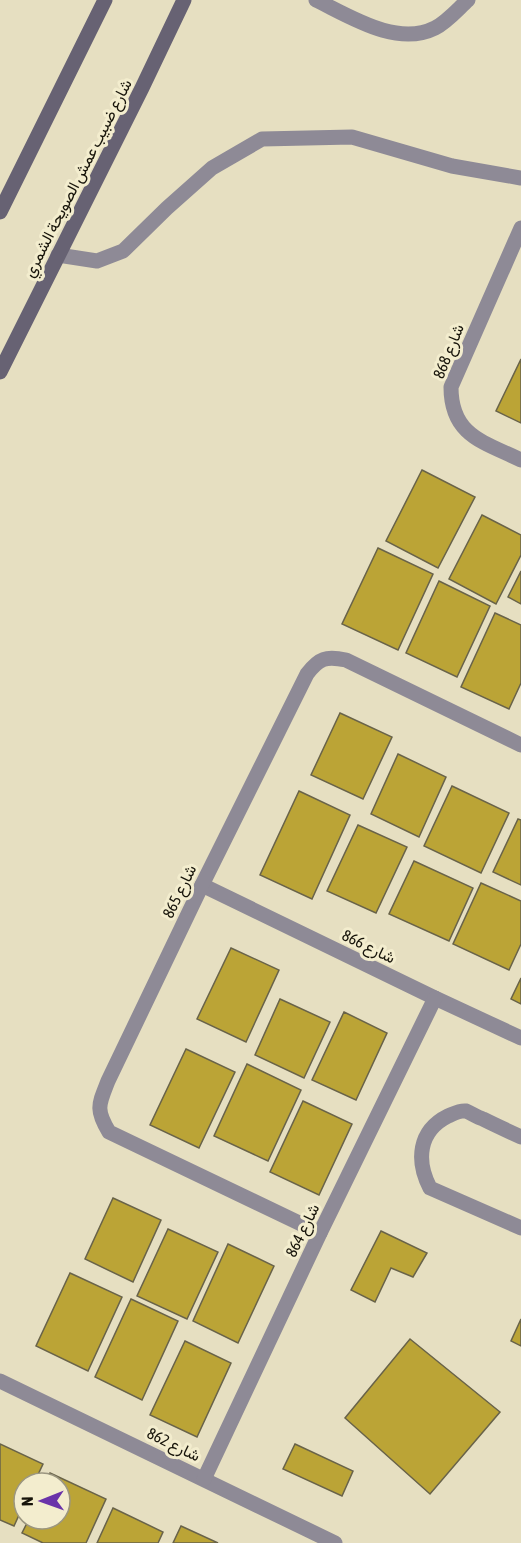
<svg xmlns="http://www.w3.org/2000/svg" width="521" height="1543" font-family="'Asap Condensed',Vazirmatn,sans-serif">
<rect width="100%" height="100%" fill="#e6dfc1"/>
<!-- building -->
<g fill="#bba436" stroke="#696349" stroke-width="1.5">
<path d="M 521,359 L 521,423 L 496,411 Z"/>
<path d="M 422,470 L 475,497 L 438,568 L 386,541 Z"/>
<path d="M 482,515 L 521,535 L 521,555 L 496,604 L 449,579 Z"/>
<path d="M 378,548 L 433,574 L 398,650 L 342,624 Z"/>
<path d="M 521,571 L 521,604 L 508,597 Z"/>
<path d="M 439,581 L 490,606 L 457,677 L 406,653 Z"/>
<path d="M 495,613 L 521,625 L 521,683 L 509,709 L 461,687 Z"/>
<path d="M 340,713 L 392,737 L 363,799 L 311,775 Z"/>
<path d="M 398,754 L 446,777 L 419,837 L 371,814 Z"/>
<path d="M 452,786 L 509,813 L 481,873 L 424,846 Z"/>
<path d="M 299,791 L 350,815 L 312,899 L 260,875 Z"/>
<path d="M 518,819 L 521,820 L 521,885 L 493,872 Z"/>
<path d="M 358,825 L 407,847 L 376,913 L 327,891 Z"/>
<path d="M 414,861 L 473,888 L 449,941 L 389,914 Z"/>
<path d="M 481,883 L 521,901 L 521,944 L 509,970 L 453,944 Z"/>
<path d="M 231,948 L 279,970 L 246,1042 L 197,1019 Z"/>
<path d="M 521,978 L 521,1004 L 511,999 Z"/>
<path d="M 280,999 L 330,1022 L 304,1078 L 255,1055 Z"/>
<path d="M 344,1012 L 387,1033 L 356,1100 L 312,1080 Z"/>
<path d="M 186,1049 L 235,1072 L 199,1148 L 150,1125 Z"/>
<path d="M 247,1064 L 301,1090 L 268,1161 L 214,1136 Z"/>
<path d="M 303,1101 L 352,1124 L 319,1195 L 270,1172 Z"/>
<path d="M 113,1198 L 161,1220 L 133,1282 L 85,1259 Z"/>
<path d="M 168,1229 L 218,1252 L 187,1319 L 137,1296 Z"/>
<path d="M 381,1231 L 427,1253 L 413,1277 L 391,1268 L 375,1302 L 351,1290 Z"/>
<path d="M 228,1244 L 274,1266 L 238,1343 L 193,1321 Z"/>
<path d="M 70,1273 L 122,1297 L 88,1371 L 36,1346 Z"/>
<path d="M 131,1299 L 178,1321 L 142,1400 L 95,1377 Z"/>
<path d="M 521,1319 L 521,1346 L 511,1341 Z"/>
<path d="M 410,1339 L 500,1412 L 430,1494 L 345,1418 Z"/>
<path d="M 185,1341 L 231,1363 L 197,1437 L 150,1415 Z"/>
<path d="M 0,1444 L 43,1464 L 34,1483 L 24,1483 L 24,1504 L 14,1526 L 0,1520 Z"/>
<path d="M 295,1444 L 353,1471 L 342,1496 L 283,1469 Z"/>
<path d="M 50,1473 L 106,1499 L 86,1543 L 43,1543 L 22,1533 L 29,1519 L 60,1519 L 60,1483 L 46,1483 Z"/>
<path d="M 113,1508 L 163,1532 L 158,1543 L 97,1543 Z"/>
<path d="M 181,1526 L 218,1543 L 173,1543 Z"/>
</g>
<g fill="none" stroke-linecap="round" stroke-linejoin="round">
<!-- lane -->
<g stroke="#8e8a96" stroke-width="15">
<path d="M 316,0 C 351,17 397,47 435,28 C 447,22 458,9 468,0"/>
<path d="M 58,255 L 97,261 L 123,251 L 167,208 L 212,168 L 262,139 L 352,137 L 452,166 L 521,178"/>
<path d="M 521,1137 C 508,1131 495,1125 483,1119 C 477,1117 471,1113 466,1111 C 460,1110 453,1114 448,1116 C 418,1131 416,1161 430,1188 L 521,1228"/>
</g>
<!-- street -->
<g stroke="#8e8a96" stroke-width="15">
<path d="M 521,228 L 451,387 C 451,436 484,442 521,460"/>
<path d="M 202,885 L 435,998 L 521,1038"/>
<path d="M 320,1233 L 109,1132 C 95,1109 99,1104 108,1081 L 202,885 L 307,674 C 319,658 326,656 346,660 L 521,745"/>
<path d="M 0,1381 L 335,1543"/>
<path d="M 204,1479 L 320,1233 L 435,998"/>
</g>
<!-- secondary -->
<g stroke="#676273" stroke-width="15">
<path d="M 0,212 L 105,0"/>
<path d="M 0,372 L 142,88 L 184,0"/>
</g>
</g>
<g text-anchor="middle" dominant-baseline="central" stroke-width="6" stroke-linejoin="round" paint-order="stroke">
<!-- street labels -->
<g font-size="16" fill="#17140a" stroke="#f3edce">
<text transform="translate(77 178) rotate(-63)">شارع ضبيب عمش الصويحة الشمري</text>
<text transform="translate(448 351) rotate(-68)">شارع 868</text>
<text transform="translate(179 891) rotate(-64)">شارع 865</text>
<text transform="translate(369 946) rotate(26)">شارع 866</text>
<text transform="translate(302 1230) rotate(-64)">شارع 864</text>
<text transform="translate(174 1444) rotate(26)">شارع 862</text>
</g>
</g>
<!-- north arrow -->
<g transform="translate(42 1501) rotate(269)"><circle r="28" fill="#f3edce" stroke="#9b9680" stroke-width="1.5"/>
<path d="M0-4.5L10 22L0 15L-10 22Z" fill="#6a33a9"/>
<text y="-9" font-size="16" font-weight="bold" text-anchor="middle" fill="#17140a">N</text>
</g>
</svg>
